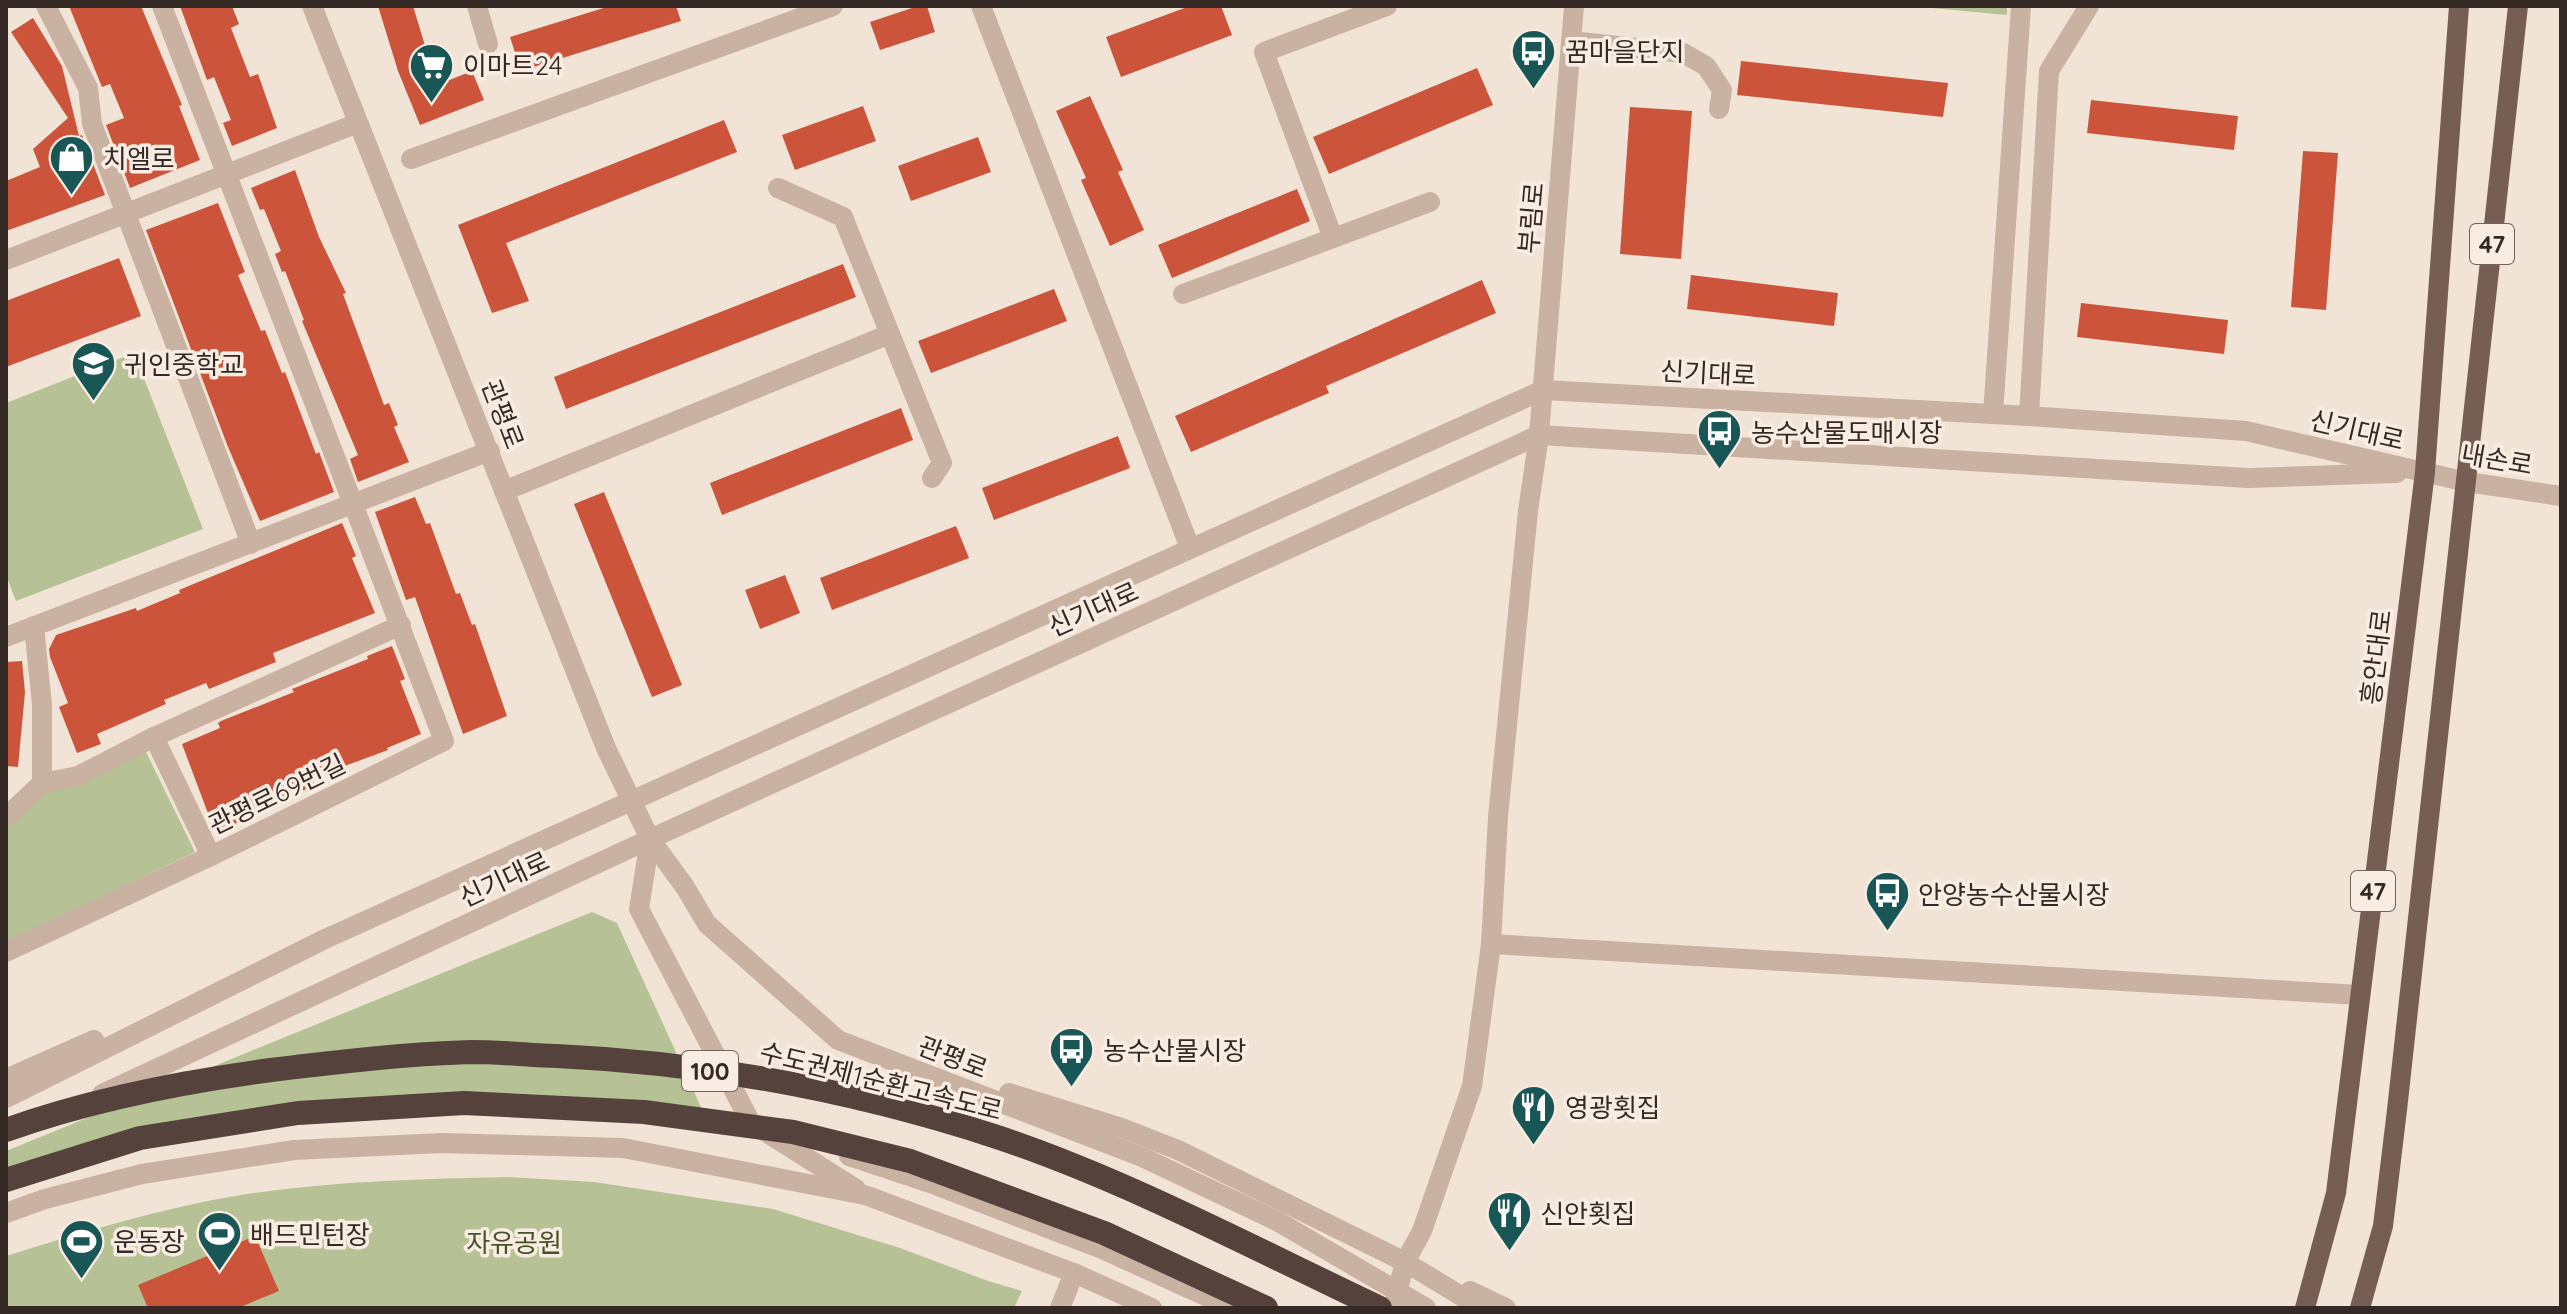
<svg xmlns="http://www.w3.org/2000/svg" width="2567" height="1314" font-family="Quicksand,'Noto Sans KR',sans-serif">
<rect width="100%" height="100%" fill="#f2e3d7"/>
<!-- green -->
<g fill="#b6c196">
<path d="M 1910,6 L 2007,6 L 2007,15 Z"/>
<path d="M 134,353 L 203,529 L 16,601 L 6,575 L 6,403 Z"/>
<path d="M 145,750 L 195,852 L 6,943 L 6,829 L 46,788 Z"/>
<path d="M 592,912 L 617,923 L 706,1118 L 448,1098 L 6,1172 L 6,1151 Z"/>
<path d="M 508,1177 L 594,1182 L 773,1209 L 900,1248 L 988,1281 L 1022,1291 L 1014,1308 L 6,1308 L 6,1256 C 83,1232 161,1208 241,1195 C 330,1181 419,1179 508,1177 Z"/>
</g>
<!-- building -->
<g fill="#cb543b">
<path d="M 69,6 L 141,6 L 182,105 L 179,106 L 200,160 L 130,188 L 106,125 L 124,118 L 110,84 L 102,87 Z"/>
<path d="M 180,6 L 232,6 L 239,24 L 231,28 L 250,77 L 258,74 L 277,128 L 232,146 L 223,123 L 231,120 L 214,77 L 207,80 Z"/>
<path d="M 378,6 L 413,6 L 437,85 L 472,71 L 484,100 L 420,125 L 398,71 Z"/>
<path d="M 610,6 L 676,6 L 681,21 L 521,71 L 510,37 Z"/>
<path d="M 918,6 L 927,6 L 935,32 L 880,50 L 870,22 Z"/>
<path d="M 1190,6 L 1221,6 L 1232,35 L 1121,77 L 1106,37 Z"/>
<path d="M 33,18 L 62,66 L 79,136 L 82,135 L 105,195 L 6,231 L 6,181 L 40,167 L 33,149 L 68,118 L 11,32 Z"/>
<path d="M 1741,61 L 1948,83 L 1943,117 L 1737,95 Z"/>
<path d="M 1477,68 L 1493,105 L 1329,174 L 1313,137 Z"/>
<path d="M 1090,96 L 1123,170 L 1118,172 L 1144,230 L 1110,246 L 1081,180 L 1086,178 L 1056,111 Z"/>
<path d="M 2091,100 L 2238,116 L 2234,150 L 2087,133 Z"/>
<path d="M 863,106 L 876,141 L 795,170 L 782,135 Z"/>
<path d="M 1630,107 L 1692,111 L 1681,259 L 1620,254 Z"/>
<path d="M 724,120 L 737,152 L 506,243 L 529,301 L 492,313 L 458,225 Z"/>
<path d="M 978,137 L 991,172 L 911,201 L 898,166 Z"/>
<path d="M 2303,151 L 2338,153 L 2326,310 L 2291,307 Z"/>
<path d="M 295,170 L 319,237 L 346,293 L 343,294 L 384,405 L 389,403 L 398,425 L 394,427 L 409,462 L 358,482 L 350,459 L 358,455 L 302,321 L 304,320 L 285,271 L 282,272 L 275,254 L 281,251 L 264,209 L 260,210 L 251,188 Z"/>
<path d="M 1297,189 L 1310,221 L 1172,278 L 1158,245 Z"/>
<path d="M 218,203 L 245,272 L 238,275 L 261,331 L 265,330 L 282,373 L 285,372 L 316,454 L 319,452 L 334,492 L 260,521 L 228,447 L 146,230 Z"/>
<path d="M 119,258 L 141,316 L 6,367 L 6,301 Z"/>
<path d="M 843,264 L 856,297 L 566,409 L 554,377 Z"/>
<path d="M 1691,275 L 1838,293 L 1834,326 L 1687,309 Z"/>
<path d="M 1482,280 L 1496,313 L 1326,386 L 1329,393 L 1191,452 L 1175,416 Z"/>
<path d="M 1054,289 L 1067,321 L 931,373 L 918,341 Z"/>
<path d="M 2081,303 L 2228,320 L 2224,354 L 2077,337 Z"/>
<path d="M 901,408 L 913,440 L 722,515 L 710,483 Z"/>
<path d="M 1118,436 L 1130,468 L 994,520 L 982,488 Z"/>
<path d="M 604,492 L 682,685 L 652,697 L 574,504 Z"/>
<path d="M 415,497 L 426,524 L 430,523 L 456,594 L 460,593 L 472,625 L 475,624 L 507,716 L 463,734 L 415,597 L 406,600 L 375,512 Z"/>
<path d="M 342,523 L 356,556 L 352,558 L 375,613 L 273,653 L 276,662 L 209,689 L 206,683 L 164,700 L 166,704 L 97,734 L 101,744 L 77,753 L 59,707 L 68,703 L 50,657 L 49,649 L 56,635 L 136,608 L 137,611 L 180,593 L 179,590 Z"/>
<path d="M 956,526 L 969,558 L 832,610 L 820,578 Z"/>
<path d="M 785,575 L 800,613 L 760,629 L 745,590 Z"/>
<path d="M 392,646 L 405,679 L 400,681 L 421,734 L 387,748 L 388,750 L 312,778 L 316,785 L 240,817 L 242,821 L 215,832 L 182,744 L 220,728 L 218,723 L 221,721 L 294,692 L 292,689 L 368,659 L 367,656 Z"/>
<path d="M 22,661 L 25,692 L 18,767 L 6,766 L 6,662 Z"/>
<path d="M 255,1236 L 279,1291 L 238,1308 L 148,1308 L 138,1285 Z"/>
</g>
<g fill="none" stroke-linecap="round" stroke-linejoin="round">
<!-- minor -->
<g stroke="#cab2a2" stroke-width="20">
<path d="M 46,6 L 88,88 L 92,124 L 251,544"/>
<path d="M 312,6 L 606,748 L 650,839 L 685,887 L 707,924 L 838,1040 L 1142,1157 L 1277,1221 L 1426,1308"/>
<path d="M 477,6 L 488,44"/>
<path d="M 981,6 L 1190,548"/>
<path d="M 1571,41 L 1683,53 L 1706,66 L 1722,90 L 1719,109"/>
<path d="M 411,159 L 833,6"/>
<path d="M 1333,238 L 1264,52 L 1387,6"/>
<path d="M 6,260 L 358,123"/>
<path d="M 1183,294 L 1430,202"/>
<path d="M 890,334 L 942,463 L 932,478"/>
<path d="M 1993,414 L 2021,6"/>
<path d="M 2029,416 L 2049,71 L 2089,6"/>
<path d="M 504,491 L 890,334 L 843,217 L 778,188"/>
<path d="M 6,637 L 490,451"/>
<path d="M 154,737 L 211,856"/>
<path d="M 42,783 L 78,776 L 154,737 L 401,625"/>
<path d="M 6,817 L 42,783 L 42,705 L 34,626"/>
<path d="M 650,839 L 639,909 L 751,1123 L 766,1128"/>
<path d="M 1491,944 L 2360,995"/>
<path d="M 6,952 L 211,856 L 444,741 L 162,6"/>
<path d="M 6,1079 L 94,1040"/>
<path d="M 1009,1093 L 1122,1128 L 1178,1150 L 1405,1262 L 1481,1308"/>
<path d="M 102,1094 L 650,839 L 1539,435 L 2248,478 L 2397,473"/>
<path d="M 6,1098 L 325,939 L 1543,390 L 2029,416 L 2246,431 L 2467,482 L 2561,496"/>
<path d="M 761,1129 L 856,1189"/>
<path d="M 849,1156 L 930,1183 L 1102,1249 L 1232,1308"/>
<path d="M 6,1213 L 45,1199 L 142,1174 L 294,1150 L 442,1143 L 623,1148 L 865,1195 L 1074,1273 L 1152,1308"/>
<path d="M 1470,1291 L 1506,1308"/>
<path d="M 1060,1308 L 1074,1273"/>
<path d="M 1393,1308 L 1405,1262 L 1422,1231 L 1472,1086 L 1491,944 L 1498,817 L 1528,511 L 1539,435 L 1574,6"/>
</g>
<!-- major -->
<g stroke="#775e55" stroke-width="20">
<path d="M 2305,1308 L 2336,1193 L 2425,472 L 2459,6"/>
<path d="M 2360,1308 L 2383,1226 L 2397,1110 L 2518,6"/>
</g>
<!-- highway -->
<g stroke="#56423c" stroke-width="24">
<path d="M 6,1130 C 92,1099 181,1082 271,1070 C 337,1062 404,1054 471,1052 C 500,1052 529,1055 557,1056 C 707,1063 857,1091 1000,1138 C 1128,1181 1257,1250 1380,1308"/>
<path d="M 6,1180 L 140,1138 L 298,1113 L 464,1103 L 644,1112 L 793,1132 L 910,1161 L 1104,1233 L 1266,1308"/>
</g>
</g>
<!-- icons -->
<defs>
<symbol id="bus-pin" viewBox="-11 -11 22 30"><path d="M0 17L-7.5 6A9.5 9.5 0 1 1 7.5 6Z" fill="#195757" stroke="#f9ede3"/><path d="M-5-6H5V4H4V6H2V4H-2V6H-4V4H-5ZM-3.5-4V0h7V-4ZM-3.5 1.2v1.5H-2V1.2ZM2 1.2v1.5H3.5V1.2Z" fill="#fff"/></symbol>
<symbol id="supermarket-pin" viewBox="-11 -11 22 30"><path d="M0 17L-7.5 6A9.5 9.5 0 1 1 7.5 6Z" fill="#195757" stroke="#f9ede3"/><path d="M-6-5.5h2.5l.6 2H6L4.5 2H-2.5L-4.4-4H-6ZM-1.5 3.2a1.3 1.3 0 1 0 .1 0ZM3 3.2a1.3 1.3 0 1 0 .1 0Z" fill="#fff"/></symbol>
<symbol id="shop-pin" viewBox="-11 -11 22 30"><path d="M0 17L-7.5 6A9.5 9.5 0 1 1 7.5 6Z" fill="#195757" stroke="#f9ede3"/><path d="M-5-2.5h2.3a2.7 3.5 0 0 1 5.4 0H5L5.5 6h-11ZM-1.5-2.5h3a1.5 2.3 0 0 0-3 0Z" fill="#fff"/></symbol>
<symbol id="school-pin" viewBox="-11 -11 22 30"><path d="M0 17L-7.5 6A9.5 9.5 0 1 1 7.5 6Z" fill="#195757" stroke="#f9ede3"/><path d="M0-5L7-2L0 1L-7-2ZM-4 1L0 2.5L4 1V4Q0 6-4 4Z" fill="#fff"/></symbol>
<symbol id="restaurant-pin" viewBox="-11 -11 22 30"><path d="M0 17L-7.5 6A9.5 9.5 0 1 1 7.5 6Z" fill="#195757" stroke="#f9ede3"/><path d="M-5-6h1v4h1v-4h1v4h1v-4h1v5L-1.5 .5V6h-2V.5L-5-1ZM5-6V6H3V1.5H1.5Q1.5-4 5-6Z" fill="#fff"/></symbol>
<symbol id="stadium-pin" viewBox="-11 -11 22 30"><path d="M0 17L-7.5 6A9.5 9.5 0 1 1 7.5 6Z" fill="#195757" stroke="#f9ede3"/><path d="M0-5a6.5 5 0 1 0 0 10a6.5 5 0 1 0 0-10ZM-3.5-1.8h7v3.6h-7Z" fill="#fff"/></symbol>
</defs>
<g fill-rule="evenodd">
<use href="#bus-pin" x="1508" y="26" width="51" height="69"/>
<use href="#supermarket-pin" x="406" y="40" width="51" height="69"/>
<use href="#shop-pin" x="46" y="132" width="51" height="69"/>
<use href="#school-pin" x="68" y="338" width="51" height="69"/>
<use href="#bus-pin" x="1694" y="406" width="51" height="69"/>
<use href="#bus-pin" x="1862" y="868" width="51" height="69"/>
<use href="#bus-pin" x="1046" y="1024" width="51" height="69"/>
<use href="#restaurant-pin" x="1508" y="1082" width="51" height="69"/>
<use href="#restaurant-pin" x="1484" y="1188" width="51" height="69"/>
<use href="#stadium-pin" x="194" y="1208" width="51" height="69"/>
<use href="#stadium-pin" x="56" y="1216" width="51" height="69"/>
</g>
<g text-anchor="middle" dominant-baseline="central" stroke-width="7" stroke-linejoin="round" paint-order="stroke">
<!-- shield labels -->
<g fill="#f9ede3" stroke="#6f645e" stroke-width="2">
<rect x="2470" y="224" width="44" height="40" rx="6"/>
<rect x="2351" y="871" width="44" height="40" rx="6"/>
<rect x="682" y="1051" width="56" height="40" rx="6"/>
</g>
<g font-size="24" font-weight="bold" fill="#342925">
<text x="2492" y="244">47</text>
<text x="2373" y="891">47</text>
<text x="710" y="1071">100</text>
</g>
<!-- poi labels -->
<g font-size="26" fill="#342925" stroke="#f9ede3" text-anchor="start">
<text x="1565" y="51">꿈마을단지</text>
<text x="463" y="65">이마트24</text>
<text x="103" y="158">치엘로</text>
<text x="124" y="364">귀인중학교</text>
<text x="1751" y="432">농수산물도매시장</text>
<text x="1918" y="894">안양농수산물시장</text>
<text x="1103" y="1050">농수산물시장</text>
<text x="1565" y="1107">영광횟집</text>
<text x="1540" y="1213">신안횟집</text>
<text x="250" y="1234">배드민턴장</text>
<text x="113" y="1241">운동장</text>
</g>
<!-- street labels -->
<g font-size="26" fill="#342925" stroke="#f9ede3">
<text transform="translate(1531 218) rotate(-85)">부림로</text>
<text transform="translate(1708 373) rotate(3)">신기대로</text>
<text transform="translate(503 414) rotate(69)">관평로</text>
<text transform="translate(2357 430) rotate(13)">신기대로</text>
<text transform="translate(2497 459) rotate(10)">내손로</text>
<text transform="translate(1093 609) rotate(-24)">신기대로</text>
<text transform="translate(2376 657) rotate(-83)">흥안대로</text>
<text transform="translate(277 794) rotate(-26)">관평로69번길</text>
<text transform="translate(504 879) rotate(-25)">신기대로</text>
<text transform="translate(953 1057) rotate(21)">관평로</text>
<text transform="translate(881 1081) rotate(14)">수도권제1순환고속도로</text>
</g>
<!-- park labels -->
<g font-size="26" fill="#465328" stroke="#f9ede3">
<text x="514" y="1242">자유공원</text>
</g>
</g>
<!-- border -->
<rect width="2567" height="1314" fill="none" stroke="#342925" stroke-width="16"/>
</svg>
